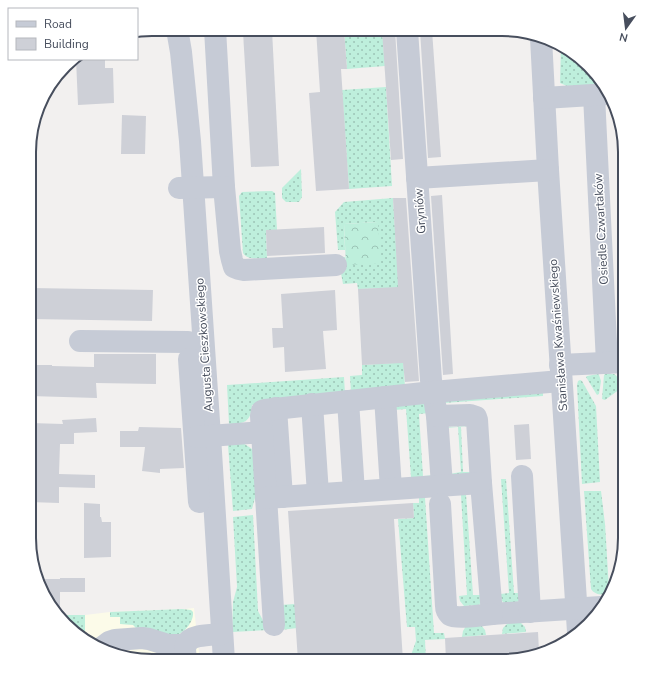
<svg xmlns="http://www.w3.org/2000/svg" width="654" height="690" font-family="'Nunito Sans',sans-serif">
<defs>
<pattern id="grass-dots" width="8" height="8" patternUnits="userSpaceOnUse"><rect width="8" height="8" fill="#beefdc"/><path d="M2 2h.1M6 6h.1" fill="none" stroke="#9cc4b6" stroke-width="1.8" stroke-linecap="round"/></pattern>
<pattern id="park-crowns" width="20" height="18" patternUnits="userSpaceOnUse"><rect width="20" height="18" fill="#beefdc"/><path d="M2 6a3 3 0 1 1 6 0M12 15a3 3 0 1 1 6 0" fill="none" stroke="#9cc4b6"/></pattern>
</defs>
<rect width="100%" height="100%" fill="#f2f0ef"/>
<!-- commercial -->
<path fill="#fcfbe9" d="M 194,608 L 200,661 L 145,661 L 91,645 L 85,639 L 85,615 L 110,612 L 185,609 Z"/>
<!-- grass -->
<g fill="url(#grass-dots)">
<path d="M 344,30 L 382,30 L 385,66 L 347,69 Z"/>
<path d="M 561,45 L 564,46 L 604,84 L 567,86 L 560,83 Z"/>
<path d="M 386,87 L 392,186 L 349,189 L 342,90 Z"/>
<path d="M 301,169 L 302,197 L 299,202 L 286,202 L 282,198 L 282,188 Z"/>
<path d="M 272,191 L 275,193 L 277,230 L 266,230 L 267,258 C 259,258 248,261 243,253 L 239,196 L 242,192 Z"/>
<path d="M 393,198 L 405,387 L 351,393 L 350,376 L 362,375 L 362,365 L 394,363 L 390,288 L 358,289 L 357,283 L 343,284 L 338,257 L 345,257 L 346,265 L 378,222 L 344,224 L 345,250 L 338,250 L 335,212 L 344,202 Z"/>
<path d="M 598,374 L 599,375 L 601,381 L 599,394 L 597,395 L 586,377 L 587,376 Z"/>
<path d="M 605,374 L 614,374 C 620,378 619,382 620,389 L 605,400 L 602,399 L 604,375 Z"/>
<path d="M 344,377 L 345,394 L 252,405 C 251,422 244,424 229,424 L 227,385 Z"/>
<path d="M 580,380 L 582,381 L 596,406 L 600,482 L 582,484 L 577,385 L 578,381 Z"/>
<path d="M 543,388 L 543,396 L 444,403 L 445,398 Z"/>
<path d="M 422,397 L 429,413 L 419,414 L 423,476 L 435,475 L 434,477 L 411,477 L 406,409 L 395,410 L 395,406 Z"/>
<path d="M 472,426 L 461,427 L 463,472 L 475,472 L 473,475 L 449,474 L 461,472 L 458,427 L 446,428 L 446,427 Z"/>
<path d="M 243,443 L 252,449 L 254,452 L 258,487 L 252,509 L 233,511 L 228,445 Z"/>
<path d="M 501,479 L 506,479 L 514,593 L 524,593 L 521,601 L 505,604 L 502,601 L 500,594 L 509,593 Z"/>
<path d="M 584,491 L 601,491 L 605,524 L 609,589 L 608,594 C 601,595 595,595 591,589 Z"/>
<path d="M 466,494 L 473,595 L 483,595 L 481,602 L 479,605 L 464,606 L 460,601 L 459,596 L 467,595 L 461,495 Z"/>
<path d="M 419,498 L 425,498 L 434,633 L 444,633 L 445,639 L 425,640 L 426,661 L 410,661 L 410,658 L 416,641 L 415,627 L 407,627 L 398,519 L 414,518 L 413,503 L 419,503 Z"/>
<path d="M 253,515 L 258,611 L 268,630 L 232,632 L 233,602 L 237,587 L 233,517 Z"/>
<path d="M 295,604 L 297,628 L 281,630 L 280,605 Z"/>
<path d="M 182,609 L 191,610 L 193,612 C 194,622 184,633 175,636 L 136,628 L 133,625 L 120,624 L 120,617 L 110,617 L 110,612 Z"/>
<path d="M 59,615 L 85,615 L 85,639 Z"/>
<path d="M 508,623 L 521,623 L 525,627 L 526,632 L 502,634 L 503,628 Z"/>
<path d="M 481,625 L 485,630 L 486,635 L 462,637 L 463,631 L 466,626 Z"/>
</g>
<!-- park -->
<path fill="url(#park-crowns)" d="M 378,222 L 381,263 L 346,265 L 344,224 Z"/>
<!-- building -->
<g fill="#ced0d7">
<path d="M 316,29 L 344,30 L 347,69 L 341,69 L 349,189 L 316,191 L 309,93 L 320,92 Z"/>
<path d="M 272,30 L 279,166 L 251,167 L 243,32 Z"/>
<path d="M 382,30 L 395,30 L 403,159 L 391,160 Z"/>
<path d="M 420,30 L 432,30 L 441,157 L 428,158 Z"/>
<path d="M 76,59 L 105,59 L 105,68 L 113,68 L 114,103 L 78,105 Z"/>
<path d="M 122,115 L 146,116 L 145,154 L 121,154 Z"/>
<path d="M 442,195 L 453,374 L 443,375 L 431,196 Z"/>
<path d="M 393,198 L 406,198 L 419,381 L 405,382 L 403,363 L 362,365 L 358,289 L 398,287 Z"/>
<path d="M 324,227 L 325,253 L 267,256 L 266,230 Z"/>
<path d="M 31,288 L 153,290 L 152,321 L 30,319 Z"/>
<path d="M 335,290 L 337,330 L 323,331 L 326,369 L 285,372 L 284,347 L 273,348 L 272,328 L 283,328 L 281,294 Z"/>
<path d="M 94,354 L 156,354 L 156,384 L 96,383 L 97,398 L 30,396 L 30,365 L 52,365 L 52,366 L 94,367 Z"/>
<path d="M 96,418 L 97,432 L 74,433 L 74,444 L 60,444 L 59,474 L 95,475 L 95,488 L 59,487 L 59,503 L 29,502 L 30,423 L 63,424 L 62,420 Z"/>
<path d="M 529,424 L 531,459 L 516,460 L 514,425 Z"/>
<path d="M 139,427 L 181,428 L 184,468 L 160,469 L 160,473 L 142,471 L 145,447 L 120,447 L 120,431 L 138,431 Z"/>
<path d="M 84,503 L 100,504 L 100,517 L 101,517 L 102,522 L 111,522 L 111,557 L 84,558 Z"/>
<path d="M 413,503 L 414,518 L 394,519 L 403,661 L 298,661 L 288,511 Z"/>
<path d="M 60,578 L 85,578 L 85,592 L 60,592 L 60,616 L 50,606 L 41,579 L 60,579 Z"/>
<path d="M 538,632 L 539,651 L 509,661 L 446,661 L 445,638 Z"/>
</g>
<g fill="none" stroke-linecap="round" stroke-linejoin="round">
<!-- minor -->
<g stroke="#c6cbd6" stroke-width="22">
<path d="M 177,29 L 181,52 L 190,141 L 210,436 L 224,661"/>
<path d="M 215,29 L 224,187"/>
<path d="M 407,30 L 431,380 L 437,416 L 442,485"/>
<path d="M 541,38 L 548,170 L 578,632"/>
<path d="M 594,95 L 607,363"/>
<path d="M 544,98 L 608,94"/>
<path d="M 417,178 L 548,170"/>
<path d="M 179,188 L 224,187 L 230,251 L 232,260 L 234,267 L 239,269 L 244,270 L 336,265"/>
<path d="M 80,341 L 188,342"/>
<path d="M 189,359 L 199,502"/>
<path d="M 560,365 L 625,362"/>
<path d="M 385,397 L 391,489"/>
<path d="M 348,401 L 354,492"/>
<path d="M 312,404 L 318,494"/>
<path d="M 276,408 L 282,497"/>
<path d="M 437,416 L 470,415 L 476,417 L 477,420 L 481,483 L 492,614 L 601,607"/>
<path d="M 262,432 L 261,416 L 262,411 L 265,410 L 433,392 L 561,381"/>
<path d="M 196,437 L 262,432 L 274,625"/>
<path d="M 522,476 L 530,612"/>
<path d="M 266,498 L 481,483"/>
<path d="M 440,504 L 446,606 C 446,609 447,612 450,615 C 456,619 484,615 492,614"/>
<path d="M 101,648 L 109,642 L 115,640 L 142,638 L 149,639 L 168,645 L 186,645"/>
<path d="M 186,661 C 186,656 184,649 186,644 C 190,634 213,635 222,634"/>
</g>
</g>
<g text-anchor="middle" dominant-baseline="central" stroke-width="3" stroke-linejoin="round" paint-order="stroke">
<!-- street labels -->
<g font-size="12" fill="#474e5d" stroke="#fff">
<text transform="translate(420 211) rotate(-94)">Gryniów</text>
<text transform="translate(601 229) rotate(-93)">Osiedle Czwartaków</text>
<text transform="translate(558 335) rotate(-94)">Stanisława Kwaśniewskiego</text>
<text transform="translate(204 345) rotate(-94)">Augusta Cieszkowskiego</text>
</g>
</g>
<!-- crop -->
<path d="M0 0H654V690H0ZM152 36H502A116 116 0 0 1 618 152V538A116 116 0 0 1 502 654H152A116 116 0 0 1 36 538V152A116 116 0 0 1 152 36Z" fill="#fff" fill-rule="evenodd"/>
<path fill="none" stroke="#474e5d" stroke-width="2" d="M152 36H502A116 116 0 0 1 618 152V538A116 116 0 0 1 502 654H152A116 116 0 0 1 36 538V152A116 116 0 0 1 152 36Z"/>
<!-- legend -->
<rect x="8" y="8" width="130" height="52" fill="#ffffff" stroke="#b5b8be"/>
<rect x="16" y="21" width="20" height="6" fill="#c6cbd6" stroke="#b5b8be"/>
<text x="44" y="28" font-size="12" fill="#474e5d">Road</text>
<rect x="16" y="38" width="20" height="12" fill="#ced0d7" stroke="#b5b8be"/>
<text x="44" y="48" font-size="12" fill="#474e5d">Building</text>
<!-- north arrow -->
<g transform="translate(626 28) rotate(194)" stroke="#ffffff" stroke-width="3" paint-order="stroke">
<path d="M0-3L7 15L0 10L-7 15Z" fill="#474e5d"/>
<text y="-6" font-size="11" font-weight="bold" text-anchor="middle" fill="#474e5d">N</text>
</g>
</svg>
